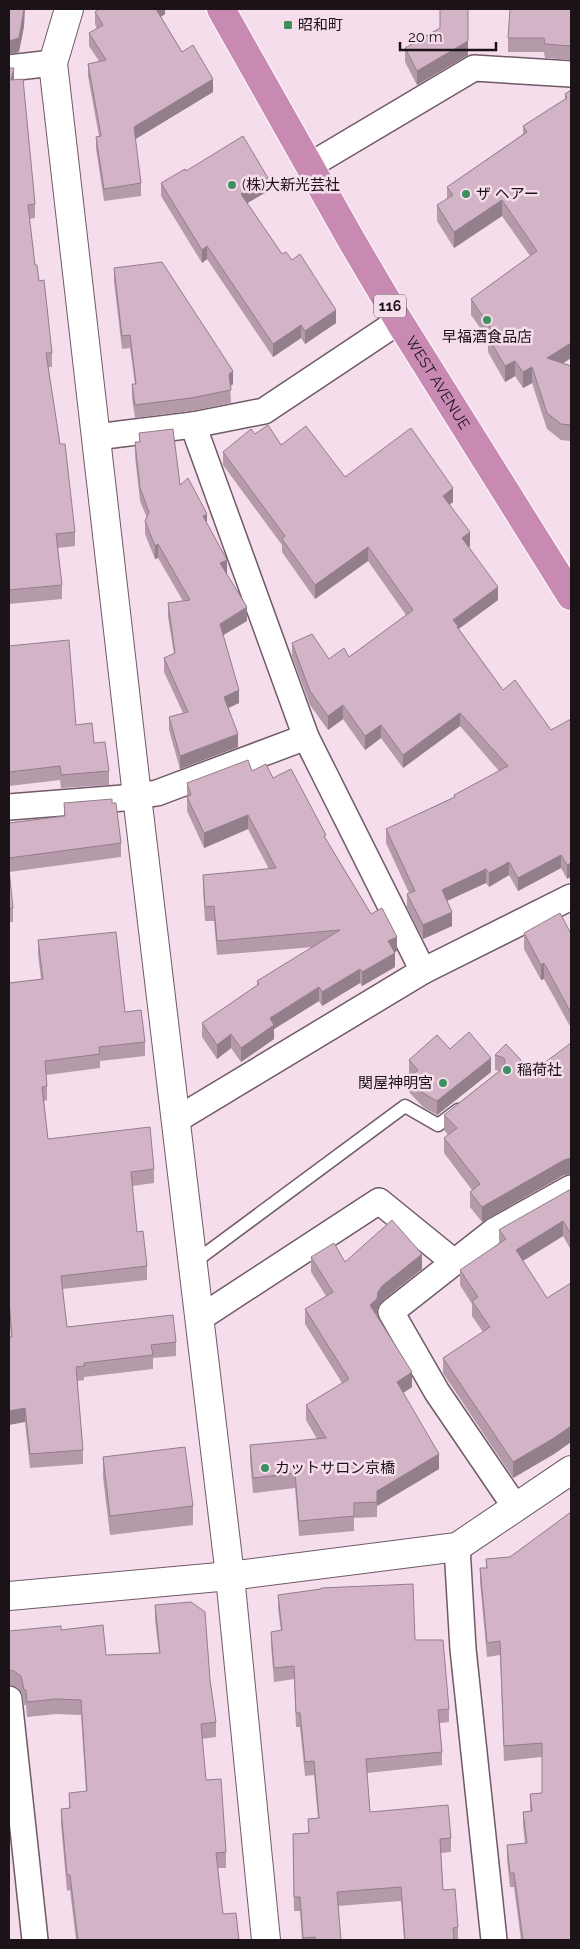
<svg xmlns="http://www.w3.org/2000/svg" width="580" height="1949" font-family="Raleway,'Noto Sans JP',sans-serif">
<rect width="100%" height="100%" fill="#f6ddec"/>
<g fill="none" stroke-linecap="round" stroke-linejoin="round">
<defs>
<path id="lane" d="M 193,1263 L 405,1106 L 438,1125 L 458,1110"/>
<g id="street">
<path d="M 9,68 L 53,63"/>
<path d="M 309,166 L 474,68 L 571,74"/>
<path d="M 96,437 L 193,425 L 264,411 L 399,321"/>
<path d="M 306,737 L 423,971"/>
<path d="M 9,807 L 123,798 L 157,793 L 306,737 L 193,425"/>
<path d="M 176,1120 L 423,971 L 571,897"/>
<path d="M 200,1318 L 379,1201 L 454,1262"/>
<path d="M 516,1508 L 437,1392 L 391,1312 L 494,1231 L 571,1188"/>
<path d="M 457,1547 L 463,1649 L 494,1940"/>
<path d="M 9,1699 L 35,1940"/>
</g>
<g id="secondary">
<path d="M 69,9 L 53,63 L 137,796 L 230,1576 L 266,1940"/>
<path d="M 9,1596 L 230,1576 L 457,1547 L 571,1470"/>
</g>
<g id="highway">
<path id="s1" d="M 221,9 L 353,243 L 399,321 L 571,596"/>
</g>
</defs>
<!-- lane casing -->
<use href="#lane" stroke="#6f5a67" stroke-width="15"/>
<!-- street casing -->
<use href="#street" stroke="#6f5a67" stroke-width="28"/>
<!-- secondary casing -->
<use href="#secondary" stroke="#6f5a67" stroke-width="30"/>
<!-- highway casing -->
<use href="#highway" stroke="#fff" stroke-width="30"/>
<!-- lane -->
<use href="#lane" stroke="#fff" stroke-width="12"/>
<!-- street -->
<use href="#street" stroke="#fff" stroke-width="25"/>
<!-- secondary -->
<use href="#secondary" stroke="#fff" stroke-width="28"/>
<!-- highway -->
<use href="#highway" stroke="#c889b2" stroke-width="28"/>
</g>
<!-- wall -->
<g fill="#b59baa">
<path d="M 165,9 L 165,14 L 161,17 L 182,52 L 213,92 L 135,139 L 141,183 L 141,196 L 104,201 L 96,149 L 96,137 L 99,136 L 88,76 L 88,64 L 99,61 L 89,46 L 89,33 L 97,29 L 95,24 L 95,12 Z"/>
<path d="M 571,9 L 571,60 L 545,58 L 544,52 L 508,52 L 508,38 Z"/>
<path d="M 440,28 L 468,55 L 417,85 L 405,62 L 405,48 Z"/>
<path d="M 9,68 L 14,80 L 35,204 L 35,218 L 29,219 L 35,265 L 39,281 L 52,353 L 52,367 L 48,367 L 60,444 L 75,532 L 75,546 L 58,548 L 62,585 L 62,599 L 9,604 Z"/>
<path d="M 571,90 L 571,358 L 563,363 L 571,366 L 571,441 L 561,440 L 547,429 L 532,383 L 523,388 L 515,376 L 505,382 L 488,352 L 488,339 L 471,315 L 471,299 L 530,256 L 502,216 L 454,248 L 437,221 L 437,205 L 447,199 L 447,187 L 523,134 L 523,126 L 565,99 L 565,94 Z"/>
<path d="M 186,171 L 268,191 L 247,203 L 282,254 L 336,323 L 305,344 L 301,338 L 273,357 L 207,259 L 202,263 L 161,196 L 161,183 Z"/>
<path d="M 114,268 L 233,384 L 230,386 L 231,403 L 191,411 L 135,418 L 132,398 L 132,384 L 135,384 L 130,348 L 122,349 L 114,282 Z"/>
<path d="M 139,433 L 180,485 L 207,524 L 227,573 L 226,573 L 247,621 L 223,635 L 239,703 L 228,708 L 238,747 L 180,769 L 169,730 L 169,717 L 183,713 L 164,672 L 164,658 L 174,654 L 168,617 L 168,603 L 183,601 L 158,558 L 155,559 L 145,534 L 145,521 L 147,518 L 140,501 L 135,456 L 135,442 L 139,442 Z"/>
<path d="M 255,434 L 281,445 L 345,477 L 453,502 L 450,504 L 470,546 L 469,547 L 498,600 L 459,629 L 503,690 L 551,730 L 571,719 L 567,879 L 561,868 L 518,891 L 509,875 L 489,887 L 486,883 L 447,901 L 452,926 L 423,939 L 407,908 L 407,894 L 409,893 L 386,843 L 386,829 L 454,797 L 454,795 L 499,771 L 460,726 L 403,768 L 381,738 L 365,750 L 343,719 L 328,730 L 310,705 L 292,656 L 292,643 L 329,659 L 349,657 L 406,615 L 368,561 L 315,599 L 282,552 L 282,545 L 223,465 L 223,452 Z"/>
<path d="M 9,646 L 76,725 L 94,743 L 109,771 L 109,785 L 61,788 L 60,780 L 9,786 Z"/>
<path d="M 252,771 L 273,778 L 326,839 L 371,914 L 397,951 L 395,952 L 395,967 L 362,986 L 360,983 L 322,1006 L 319,1001 L 274,1029 L 274,1039 L 241,1062 L 231,1048 L 217,1059 L 202,1037 L 202,1023 L 257,985 L 257,981 L 313,947 L 217,955 L 214,921 L 205,921 L 203,889 L 203,875 L 269,869 L 248,829 L 204,848 L 187,811 L 187,783 Z"/>
<path d="M 64,803 L 121,843 L 121,857 L 9,872 L 13,908 L 13,922 L 9,922 L 9,823 L 64,816 Z"/>
<path d="M 524,933 L 571,934 L 571,1028 L 544,979 L 541,980 L 524,949 Z"/>
<path d="M 38,940 L 125,1012 L 145,1042 L 145,1056 L 100,1061 L 100,1068 L 46,1075 L 47,1086 L 47,1100 L 44,1101 L 48,1139 L 154,1169 L 154,1183 L 132,1186 L 137,1232 L 147,1266 L 147,1280 L 62,1289 L 67,1327 L 176,1342 L 176,1356 L 153,1358 L 153,1369 L 84,1377 L 84,1380 L 77,1381 L 83,1450 L 83,1464 L 30,1468 L 25,1422 L 11,1337 L 9,1314 L 9,983 L 41,979 L 38,954 Z"/>
<path d="M 571,1043 L 571,1174 L 564,1175 L 482,1222 L 470,1207 L 470,1192 L 472,1190 L 444,1153 L 444,1138 L 448,1135 L 444,1130 L 444,1115 L 499,1071 L 495,1070 L 495,1055 L 506,1044 L 532,1072 Z"/>
<path d="M 450,1049 L 491,1072 L 437,1115 L 423,1107 L 409,1092 L 409,1078 L 411,1076 L 409,1075 L 409,1060 Z"/>
<path d="M 571,1189 L 571,1250 L 563,1236 L 523,1261 L 547,1298 L 571,1283 L 571,1442 L 554,1454 L 513,1478 L 443,1373 L 443,1358 L 483,1332 L 472,1316 L 472,1304 L 460,1285 L 460,1270 L 499,1244 L 499,1230 Z"/>
<path d="M 311,1257 L 345,1262 L 422,1269 L 382,1301 L 378,1306 L 377,1314 L 376,1315 L 412,1387 L 403,1393 L 439,1469 L 377,1506 L 377,1517 L 354,1518 L 354,1531 L 299,1536 L 295,1488 L 253,1493 L 250,1460 L 250,1445 L 317,1439 L 306,1420 L 306,1405 L 342,1383 L 305,1324 L 305,1309 L 326,1296 L 311,1272 Z"/>
<path d="M 103,1457 L 193,1506 L 193,1525 L 110,1535 L 103,1477 Z"/>
<path d="M 571,1512 L 571,1940 L 521,1940 L 514,1887 L 510,1887 L 507,1859 L 507,1845 L 525,1843 L 523,1826 L 523,1812 L 530,1811 L 530,1794 L 542,1793 L 542,1757 L 504,1761 L 500,1655 L 487,1657 L 480,1582 L 480,1568 L 486,1568 L 486,1559 L 510,1557 Z"/>
<path d="M 278,1595 L 415,1640 L 449,1709 L 449,1722 L 440,1723 L 442,1752 L 442,1765 L 367,1773 L 370,1812 L 451,1838 L 451,1852 L 441,1853 L 443,1890 L 458,1927 L 458,1940 L 404,1940 L 401,1901 L 338,1906 L 341,1940 L 302,1940 L 300,1911 L 294,1911 L 293,1834 L 308,1833 L 308,1819 L 318,1818 L 314,1775 L 305,1776 L 300,1727 L 296,1727 L 294,1679 L 274,1682 L 271,1645 L 271,1632 L 281,1631 L 278,1608 Z"/>
<path d="M 155,1605 L 210,1680 L 216,1722 L 216,1737 L 202,1739 L 206,1780 L 226,1852 L 226,1868 L 218,1868 L 223,1914 L 239,1940 L 76,1940 L 70,1890 L 67,1891 L 61,1824 L 61,1809 L 69,1808 L 69,1793 L 86,1792 L 81,1715 L 56,1714 L 27,1717 L 26,1705 L 24,1705 L 21,1691 L 14,1686 L 9,1685 L 9,1631 L 61,1630 L 106,1655 L 159,1653 L 155,1620 Z"/>
</g>
<!-- shaded-wall -->
<g fill="#937e8b">
<path d="M 24,9 L 25,9 L 24,27 L 19,52 L 9,55 L 9,41 Z"/>
<path d="M 155,9 L 165,9 L 165,14 L 155,20 Z"/>
<path d="M 468,41 L 468,55 L 417,85 L 417,71 Z"/>
<path d="M 14,68 L 14,82 L 11,80 Z"/>
<path d="M 213,79 L 213,92 L 134,140 L 134,127 Z"/>
<path d="M 268,178 L 268,191 L 241,207 L 241,194 Z"/>
<path d="M 502,200 L 502,216 L 454,248 L 454,232 Z"/>
<path d="M 207,246 L 207,259 L 202,263 L 202,250 Z"/>
<path d="M 336,310 L 336,323 L 305,344 L 305,331 Z"/>
<path d="M 301,325 L 301,338 L 273,357 L 273,344 Z"/>
<path d="M 571,343 L 571,358 L 547,374 L 547,358 Z"/>
<path d="M 515,361 L 515,376 L 505,382 L 505,366 Z"/>
<path d="M 532,367 L 532,383 L 523,388 L 523,372 Z"/>
<path d="M 233,371 L 233,384 L 229,388 L 229,374 Z"/>
<path d="M 453,488 L 453,502 L 443,509 L 443,496 Z"/>
<path d="M 207,514 L 207,527 L 203,516 Z"/>
<path d="M 470,532 L 470,546 L 462,552 L 462,538 Z"/>
<path d="M 158,544 L 158,558 L 155,559 L 155,546 Z"/>
<path d="M 368,547 L 368,561 L 315,599 L 315,585 Z"/>
<path d="M 227,560 L 227,573 L 220,577 L 220,563 Z"/>
<path d="M 498,587 L 498,600 L 458,629 L 453,620 Z"/>
<path d="M 247,607 L 247,621 L 220,637 L 220,624 Z"/>
<path d="M 239,690 L 239,703 L 224,710 L 224,697 Z"/>
<path d="M 343,705 L 343,719 L 328,730 L 328,716 Z"/>
<path d="M 460,713 L 460,726 L 403,768 L 403,755 Z"/>
<path d="M 381,725 L 381,738 L 365,750 L 365,736 Z"/>
<path d="M 238,734 L 238,747 L 180,769 L 180,756 Z"/>
<path d="M 248,815 L 248,829 L 204,848 L 204,833 Z"/>
<path d="M 561,855 L 561,868 L 518,891 L 518,878 Z"/>
<path d="M 509,862 L 509,875 L 489,887 L 489,873 Z"/>
<path d="M 571,863 L 571,877 L 567,879 L 567,865 Z"/>
<path d="M 486,869 L 486,883 L 442,903 L 442,890 Z"/>
<path d="M 452,912 L 452,926 L 423,939 L 423,925 Z"/>
<path d="M 397,937 L 397,951 L 388,955 L 388,941 Z"/>
<path d="M 395,953 L 395,967 L 362,986 L 362,972 Z"/>
<path d="M 544,963 L 544,979 L 541,980 L 541,965 Z"/>
<path d="M 360,969 L 360,983 L 322,1006 L 322,992 Z"/>
<path d="M 319,987 L 319,1001 L 274,1029 L 274,1039 L 241,1062 L 241,1048 L 270,1018 Z"/>
<path d="M 231,1034 L 231,1048 L 217,1059 L 217,1045 Z"/>
<path d="M 491,1058 L 491,1072 L 437,1115 L 437,1101 Z"/>
<path d="M 571,1158 L 571,1174 L 564,1175 L 482,1222 L 482,1207 L 564,1160 Z"/>
<path d="M 563,1221 L 563,1236 L 516,1265 L 516,1250 Z"/>
<path d="M 422,1254 L 422,1269 L 382,1301 L 378,1306 L 377,1314 L 370,1320 L 370,1305 L 382,1286 Z"/>
<path d="M 412,1372 L 412,1387 L 397,1397 L 397,1382 Z"/>
<path d="M 25,1408 L 25,1422 L 9,1425 L 9,1411 Z"/>
<path d="M 571,1426 L 571,1442 L 554,1454 L 513,1478 L 513,1462 Z"/>
<path d="M 439,1454 L 439,1469 L 377,1506 L 377,1491 Z"/>
</g>
<!-- building -->
<g fill="#d2b4c6" stroke="#937e8b">
<path d="M 9,9 L 24,9 L 19,38 L 9,41 Z"/>
<path d="M 99,9 L 156,9 L 182,52 L 193,45 L 213,79 L 134,127 L 141,183 L 104,189 L 96,137 L 101,136 L 88,64 L 106,60 L 89,33 L 103,25 L 95,12 Z"/>
<path d="M 440,9 L 468,9 L 468,41 L 417,71 L 405,48 L 440,28 Z"/>
<path d="M 510,9 L 571,9 L 571,46 L 545,44 L 544,38 L 508,38 Z"/>
<path d="M 9,68 L 14,68 L 11,80 L 23,79 L 35,204 L 28,205 L 35,265 L 37,265 L 39,281 L 44,280 L 52,353 L 46,353 L 60,444 L 65,444 L 75,532 L 56,534 L 62,585 L 9,590 Z"/>
<path d="M 571,90 L 571,343 L 547,358 L 571,366 L 571,425 L 561,424 L 547,413 L 532,367 L 523,372 L 515,361 L 505,366 L 488,337 L 494,333 L 471,299 L 537,251 L 502,200 L 454,232 L 437,205 L 453,195 L 447,187 L 527,132 L 523,126 L 567,98 L 565,94 Z"/>
<path d="M 243,136 L 268,178 L 241,194 L 282,254 L 286,252 L 292,260 L 300,254 L 336,310 L 305,331 L 301,325 L 273,344 L 207,246 L 202,250 L 161,183 L 185,169 L 186,171 Z"/>
<path d="M 162,262 L 233,371 L 229,374 L 231,390 L 191,398 L 135,405 L 132,384 L 136,384 L 130,335 L 122,336 L 114,268 Z"/>
<path d="M 268,425 L 281,445 L 306,426 L 345,477 L 411,428 L 453,488 L 443,496 L 470,532 L 462,538 L 498,587 L 453,620 L 458,626 L 457,627 L 503,690 L 515,680 L 551,730 L 571,719 L 571,863 L 567,865 L 561,855 L 518,878 L 509,862 L 489,873 L 486,869 L 442,890 L 452,912 L 423,925 L 407,894 L 415,891 L 386,829 L 455,797 L 454,795 L 508,766 L 460,713 L 403,755 L 381,725 L 365,736 L 343,705 L 328,716 L 310,691 L 292,643 L 312,634 L 329,659 L 344,648 L 349,657 L 413,610 L 368,547 L 315,585 L 282,539 L 285,536 L 223,452 L 251,429 L 255,434 Z"/>
<path d="M 173,429 L 180,485 L 188,478 L 207,514 L 203,516 L 227,560 L 220,563 L 247,607 L 220,624 L 239,690 L 224,697 L 238,734 L 180,756 L 169,717 L 188,712 L 164,658 L 175,653 L 168,603 L 190,600 L 158,544 L 155,546 L 145,521 L 149,512 L 140,488 L 135,442 L 140,442 L 139,433 Z"/>
<path d="M 69,640 L 76,725 L 92,723 L 94,743 L 105,742 L 109,771 L 61,775 L 60,766 L 9,772 L 9,646 Z"/>
<path d="M 248,760 L 252,771 L 266,764 L 273,778 L 291,769 L 326,835 L 324,836 L 371,914 L 382,908 L 397,937 L 388,941 L 395,953 L 362,972 L 360,969 L 322,992 L 319,987 L 270,1018 L 274,1025 L 241,1048 L 231,1034 L 217,1045 L 202,1023 L 259,984 L 257,981 L 340,930 L 217,941 L 214,906 L 205,907 L 203,875 L 276,868 L 248,815 L 204,833 L 187,797 L 191,795 L 187,783 Z"/>
<path d="M 112,799 L 112,803 L 116,803 L 121,843 L 9,858 L 9,823 L 65,816 L 64,803 Z"/>
<path d="M 9,869 L 13,908 L 9,908 Z"/>
<path d="M 560,913 L 571,934 L 571,1013 L 544,963 L 541,965 L 524,933 Z"/>
<path d="M 116,932 L 125,1012 L 141,1010 L 145,1042 L 99,1047 L 100,1054 L 45,1061 L 47,1086 L 42,1087 L 48,1139 L 150,1127 L 154,1169 L 131,1172 L 137,1232 L 143,1231 L 147,1266 L 61,1276 L 67,1327 L 173,1315 L 176,1342 L 151,1345 L 153,1355 L 84,1363 L 84,1366 L 76,1367 L 83,1450 L 30,1454 L 25,1408 L 9,1411 L 9,1337 L 12,1337 L 9,1300 L 9,983 L 43,979 L 38,940 Z"/>
<path d="M 469,1032 L 491,1058 L 437,1101 L 423,1093 L 409,1078 L 418,1070 L 409,1060 L 437,1035 L 450,1049 Z"/>
<path d="M 571,1043 L 571,1158 L 564,1160 L 482,1207 L 470,1192 L 480,1184 L 444,1138 L 457,1128 L 444,1115 L 502,1069 L 505,1062 L 504,1058 L 495,1055 L 506,1044 L 532,1072 Z"/>
<path d="M 571,1189 L 571,1234 L 563,1221 L 516,1250 L 547,1298 L 571,1283 L 571,1426 L 554,1438 L 513,1462 L 443,1358 L 490,1327 L 472,1301 L 478,1297 L 460,1270 L 506,1239 L 499,1230 L 502,1228 Z"/>
<path d="M 392,1220 L 422,1254 L 382,1286 L 378,1292 L 377,1299 L 370,1305 L 412,1372 L 397,1382 L 439,1454 L 377,1491 L 377,1502 L 354,1503 L 354,1516 L 299,1521 L 295,1473 L 253,1478 L 250,1445 L 326,1438 L 306,1405 L 349,1379 L 305,1309 L 333,1292 L 311,1257 L 334,1243 L 345,1262 Z"/>
<path d="M 185,1447 L 193,1506 L 110,1516 L 103,1457 Z"/>
<path d="M 571,1512 L 571,1940 L 523,1940 L 514,1873 L 510,1873 L 507,1845 L 527,1843 L 523,1812 L 532,1811 L 530,1794 L 542,1793 L 542,1743 L 504,1746 L 500,1641 L 487,1643 L 480,1568 L 487,1568 L 486,1559 L 510,1557 Z"/>
<path d="M 413,1584 L 415,1640 L 443,1640 L 449,1709 L 438,1710 L 442,1752 L 366,1759 L 370,1812 L 448,1805 L 451,1838 L 440,1839 L 443,1890 L 455,1889 L 458,1927 L 453,1928 L 454,1940 L 405,1940 L 401,1887 L 337,1892 L 341,1940 L 316,1940 L 315,1937 L 303,1938 L 300,1897 L 294,1897 L 293,1834 L 309,1833 L 308,1819 L 319,1818 L 314,1761 L 305,1762 L 300,1713 L 296,1713 L 294,1666 L 274,1668 L 271,1632 L 282,1630 L 278,1595 L 321,1589 L 321,1588 Z"/>
<path d="M 191,1602 L 205,1612 L 210,1680 L 216,1722 L 201,1724 L 206,1780 L 221,1779 L 226,1852 L 216,1853 L 223,1914 L 236,1913 L 239,1940 L 78,1940 L 70,1875 L 67,1875 L 61,1809 L 70,1808 L 69,1793 L 87,1791 L 81,1700 L 56,1699 L 27,1702 L 26,1690 L 24,1690 L 21,1676 L 14,1671 L 9,1670 L 9,1631 L 61,1626 L 61,1630 L 103,1625 L 106,1655 L 160,1653 L 155,1605 Z"/>
</g>
<!-- markers -->
<g fill="#3c8f61" stroke="#f6ddec" stroke-width="2">
<rect x="283" y="20" width="10" height="10" rx="2.5"/>
<circle cx="232" cy="185" r="5"/>
<circle cx="466" cy="194" r="5"/>
<circle cx="487" cy="320" r="5"/>
<circle cx="507" cy="1070" r="5"/>
<circle cx="443" cy="1083" r="5"/>
<circle cx="265" cy="1468" r="5"/>
</g>
<g text-anchor="middle" dominant-baseline="central" stroke-width="5" stroke-linejoin="round" paint-order="stroke">
<!-- shield labels -->
<rect fill="#f6ddec" stroke="#5d5058" stroke-width="1" x="374" y="294.5" width="32" height="23" rx="4"/>
<g font-size="14" font-weight="bold" fill="#1b1318">
<text x="390" y="306">116</text>
</g>
<!-- poi labels -->
<g font-size="15" fill="#1b1318" stroke="#f6ddec" text-anchor="start">
<text x="298" y="25">昭和町</text>
<text x="242" y="185">(株)大新光芸社</text>
<text x="476" y="194">ザ ヘアー</text>
<text x="487" y="337" text-anchor="middle">早福酒食品店</text>
<text x="517" y="1070">稲荷社</text>
<text x="433" y="1083" text-anchor="end">関屋神明宮</text>
<text x="275" y="1468">カットサロン京橋</text>
</g>
<!-- street labels -->
<g font-size="15" fill="#1b1318" stroke="#f6ddec">
<text stroke="none"><textPath href="#s1" startOffset="432">WEST AVENUE</textPath></text>
</g>
</g>
<!-- border -->
<rect width="580" height="1949" fill="none" stroke="#1b1318" stroke-width="20"/>
<!-- scale -->
<path d="M400 42v8h96v-8" fill="none" stroke="#1b1318" stroke-width="2.5"/>
<text x="408" y="42" font-size="15" fill="#1b1318" stroke="#f6ddec" stroke-width="4" paint-order="stroke">20 m</text>
</svg>
